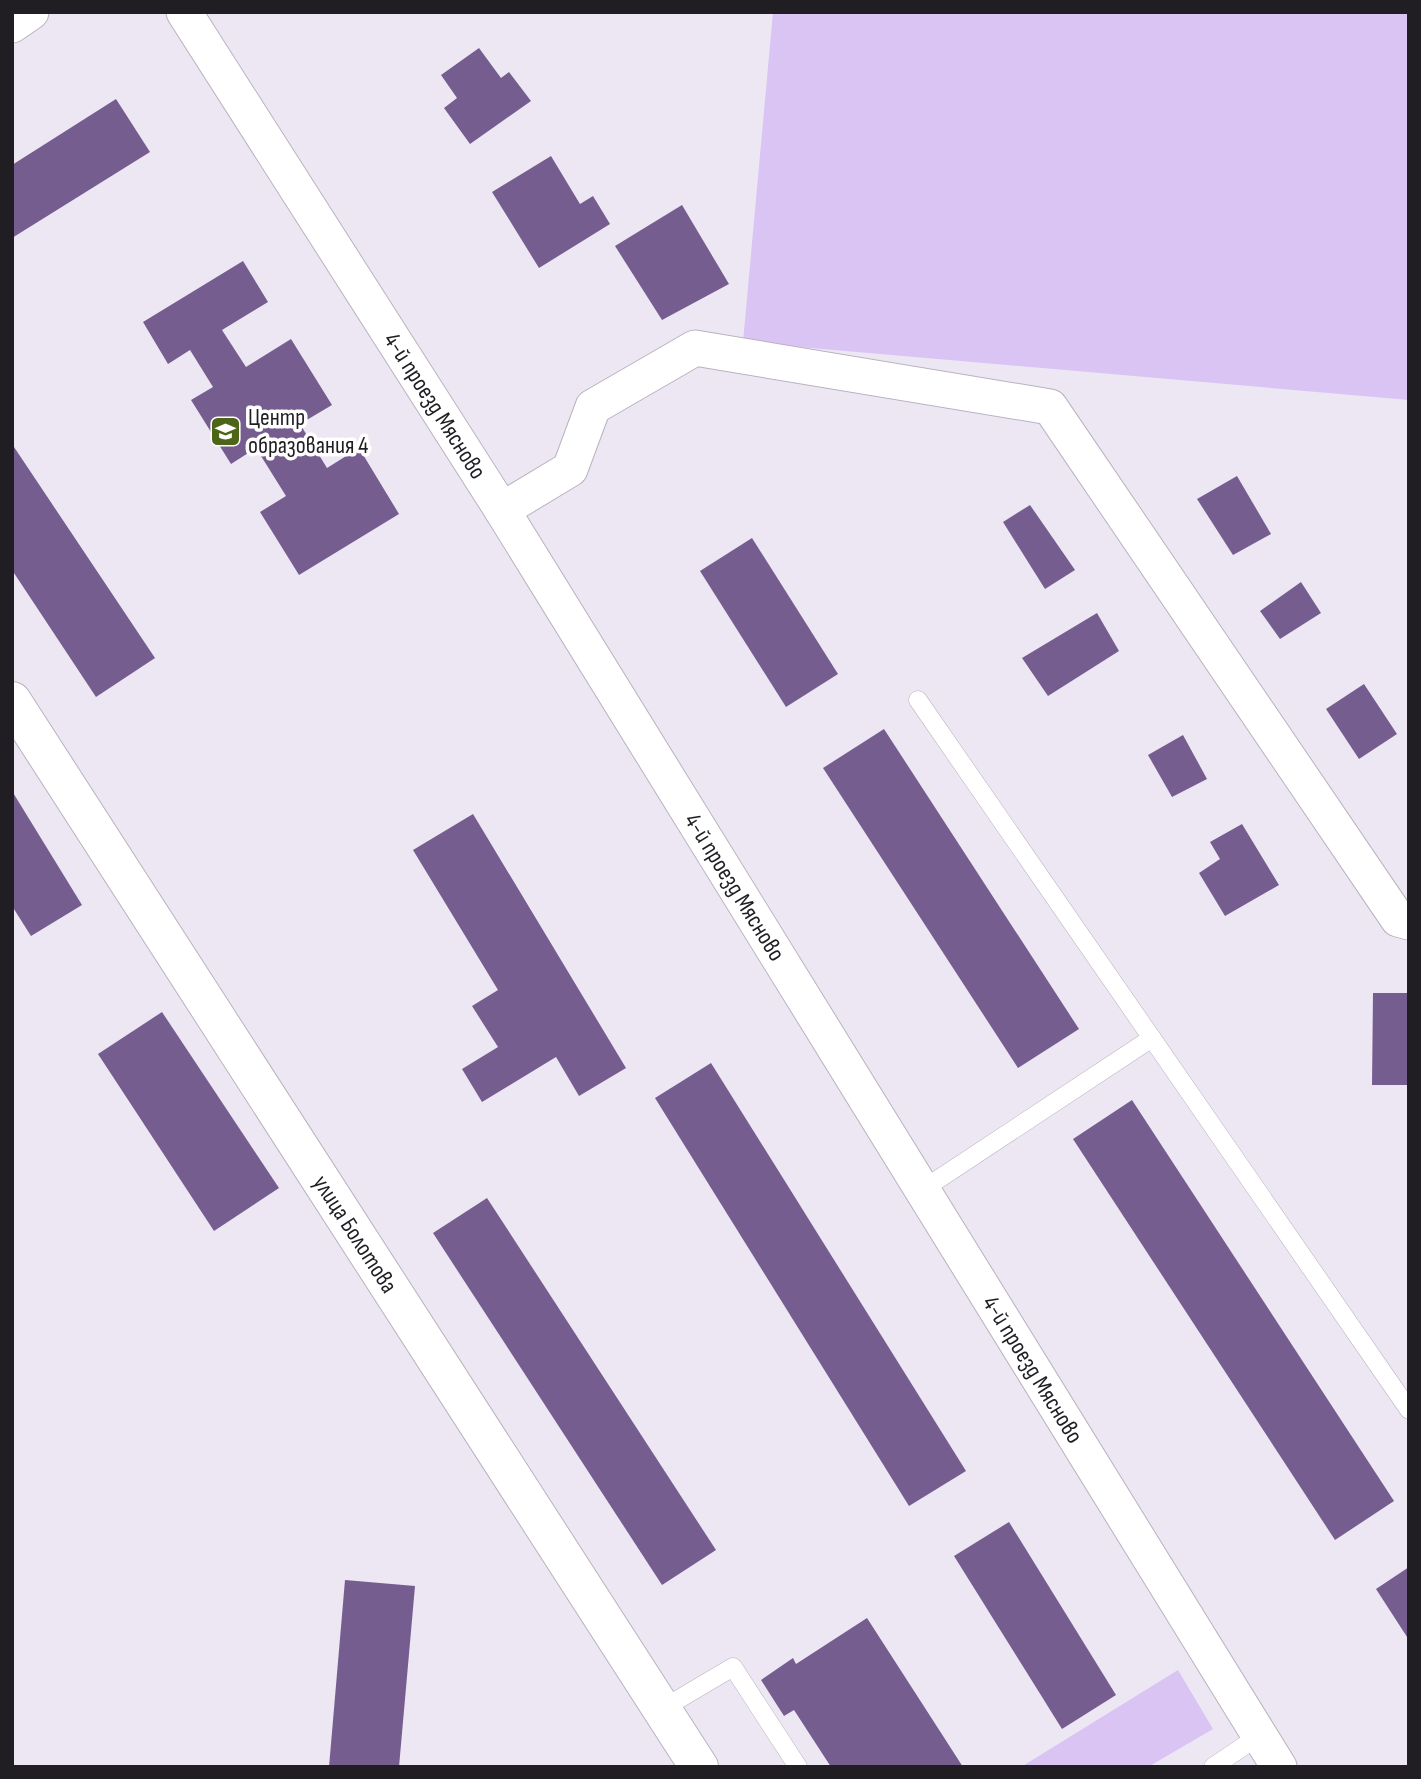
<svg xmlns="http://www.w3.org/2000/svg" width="1421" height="1779" font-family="'Sofia Sans Condensed',sans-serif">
<rect width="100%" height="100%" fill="#ede7f4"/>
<!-- green -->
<g fill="#dac4f4">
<path d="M 773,12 L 1409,12 L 1409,400 L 743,342 Z"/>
<path d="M 1178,1670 L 1213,1729 L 1148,1767 L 1021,1767 Z"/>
</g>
<!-- building -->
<g fill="#765d90">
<path d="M 479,48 L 501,78 L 509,72 L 531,101 L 470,144 L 444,108 L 457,98 L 441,75 Z"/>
<path d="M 116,99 L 150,152 L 12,238 L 12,165 Z"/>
<path d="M 551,156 L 580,204 L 593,196 L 610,224 L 539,268 L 492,192 Z"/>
<path d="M 682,205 L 729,284 L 662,320 L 615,246 Z"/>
<path d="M 243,261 L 268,302 L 222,330 L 246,367 L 291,339 L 332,405 L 300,424 L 327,468 L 359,448 L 399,514 L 299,575 L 260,512 L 286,496 L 256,448 L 231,464 L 191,400 L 213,387 L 190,350 L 168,364 L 143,322 Z"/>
<path d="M 12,444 L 155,658 L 96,697 L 12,570 Z"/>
<path d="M 1237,476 L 1271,534 L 1233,555 L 1197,499 Z"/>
<path d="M 1030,505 L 1075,570 L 1045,589 L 1003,522 Z"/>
<path d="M 752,538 L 838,674 L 786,707 L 700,571 Z"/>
<path d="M 1301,582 L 1321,613 L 1280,639 L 1260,611 Z"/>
<path d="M 1097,613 L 1119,651 L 1048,696 L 1022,658 Z"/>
<path d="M 1364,684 L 1397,734 L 1359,759 L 1326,709 Z"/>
<path d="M 884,729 L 1079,1029 L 1018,1068 L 823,768 Z"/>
<path d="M 1183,735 L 1207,779 L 1172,797 L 1148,755 Z"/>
<path d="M 12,791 L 82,905 L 31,936 L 12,906 Z"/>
<path d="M 473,814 L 626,1068 L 579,1096 L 556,1057 L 482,1102 L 462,1069 L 498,1047 L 472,1006 L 498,990 L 413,850 Z"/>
<path d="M 1242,824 L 1279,885 L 1225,916 L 1199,873 L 1220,859 L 1210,842 Z"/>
<path d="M 1373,993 L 1409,993 L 1409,1085 L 1372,1085 Z"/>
<path d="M 162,1012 L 279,1188 L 214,1231 L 98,1054 Z"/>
<path d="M 711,1063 L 966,1471 L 909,1506 L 655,1098 Z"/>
<path d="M 1132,1100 L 1394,1501 L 1335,1540 L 1073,1139 Z"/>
<path d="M 487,1198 L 716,1550 L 662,1585 L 433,1233 Z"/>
<path d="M 1009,1522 L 1116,1695 L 1062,1729 L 954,1556 Z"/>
<path d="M 1409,1567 L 1409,1640 L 1376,1589 Z"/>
<path d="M 345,1580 L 415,1586 L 399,1767 L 329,1767 Z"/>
<path d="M 867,1618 L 963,1767 L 831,1767 L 794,1710 L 784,1716 L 761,1680 L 793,1658 L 796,1664 Z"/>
</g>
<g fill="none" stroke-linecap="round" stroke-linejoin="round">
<defs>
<g id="lane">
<path d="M 918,700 L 1409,1410"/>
<path d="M 922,1190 L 1152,1038"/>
<path d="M 662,1709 L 733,1667 L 798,1767"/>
<path d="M 1213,1767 L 1260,1735"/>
</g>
<g id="street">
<path id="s1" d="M 184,12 L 502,510 L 1279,1767"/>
<path d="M 12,25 L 31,12"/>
<path d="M 502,510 L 570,469 L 593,407 L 695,348 L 1050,407 L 1398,919 L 1409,922"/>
</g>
<g id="secondary">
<path id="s2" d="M 12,701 L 699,1767"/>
</g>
</defs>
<!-- lane casing -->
<use href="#lane" stroke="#b8b3bf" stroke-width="19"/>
<!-- street casing -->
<use href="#street" stroke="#b8b3bf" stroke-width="37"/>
<!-- secondary casing -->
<use href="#secondary" stroke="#b8b3bf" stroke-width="40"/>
<!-- lane -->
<use href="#lane" stroke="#fff" stroke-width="18"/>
<!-- street -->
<use href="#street" stroke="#fff" stroke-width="35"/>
<!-- secondary -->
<use href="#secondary" stroke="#fff" stroke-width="38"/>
</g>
<!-- icons -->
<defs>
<symbol id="school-square" viewBox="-11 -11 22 22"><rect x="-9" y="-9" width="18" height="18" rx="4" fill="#4c6516" stroke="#fff"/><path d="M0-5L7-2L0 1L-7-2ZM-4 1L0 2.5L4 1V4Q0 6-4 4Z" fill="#fff"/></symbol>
</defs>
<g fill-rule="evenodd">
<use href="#school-square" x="208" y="414" width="35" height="35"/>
</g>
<g text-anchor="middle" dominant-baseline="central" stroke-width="7" stroke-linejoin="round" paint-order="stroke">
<!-- street labels -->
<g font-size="24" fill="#201e23" stroke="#fff">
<text stroke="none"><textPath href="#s1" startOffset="467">4-й проезд Мясново</textPath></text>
<text stroke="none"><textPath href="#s1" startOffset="1034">4-й проезд Мясново</textPath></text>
<text stroke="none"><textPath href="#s2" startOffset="634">улица Болотова</textPath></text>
<text stroke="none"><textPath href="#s1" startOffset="1601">4-й проезд Мясново</textPath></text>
</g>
<!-- poi labels -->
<g font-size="24" fill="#201e23" stroke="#fff" text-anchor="start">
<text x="248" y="417">Центр<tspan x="248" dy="28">образования 4</tspan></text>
</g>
</g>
<!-- border -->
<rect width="1421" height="1779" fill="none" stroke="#201e23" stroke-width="28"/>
</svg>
